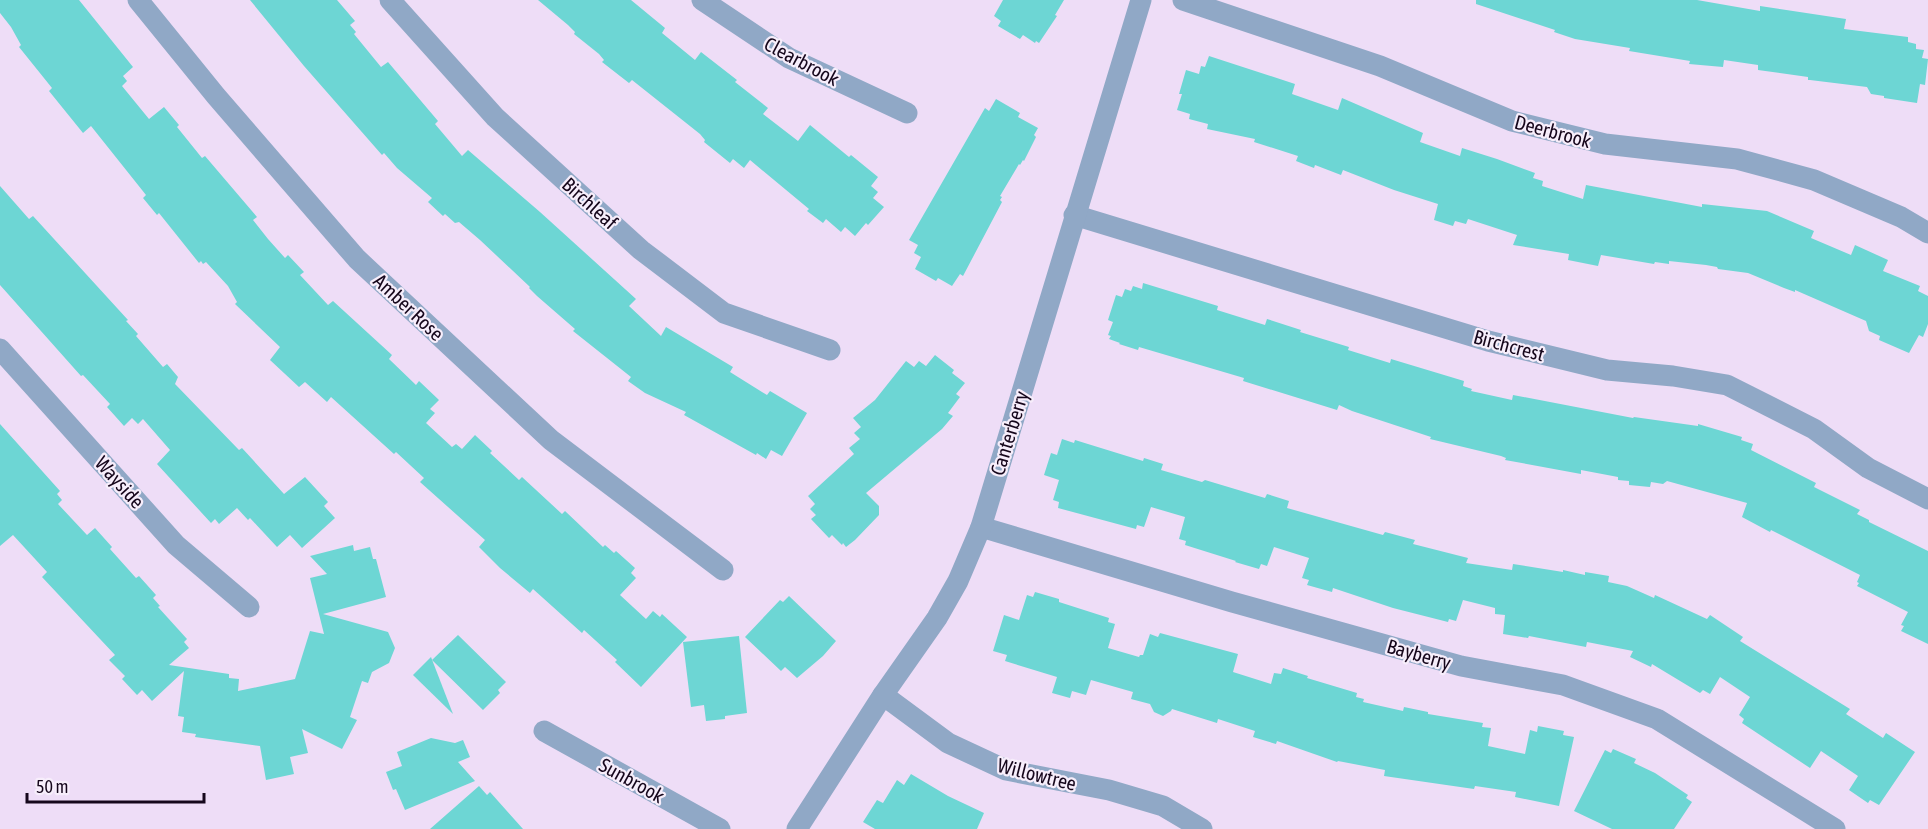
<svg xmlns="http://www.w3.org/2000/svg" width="1928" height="829" font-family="'Asap Condensed',sans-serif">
<rect width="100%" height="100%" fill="#eeddf7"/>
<!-- building -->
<g fill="#6dd6d4">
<path d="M 0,0 L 79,0 L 133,67 L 123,76 L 127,81 L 122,86 L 149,119 L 164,107 L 179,125 L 177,127 L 202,158 L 205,156 L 257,217 L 253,220 L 268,239 L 285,258 L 288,255 L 304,272 L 300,275 L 328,305 L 333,301 L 392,355 L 389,359 L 416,385 L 419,381 L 439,400 L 430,409 L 435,413 L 426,423 L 452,447 L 456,444 L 462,449 L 475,435 L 492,451 L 490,453 L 519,480 L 522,477 L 562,514 L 565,511 L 603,547 L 605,545 L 614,553 L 616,551 L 635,568 L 631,573 L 636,578 L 620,595 L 646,619 L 653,611 L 660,617 L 662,614 L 687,637 L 641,687 L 615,662 L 617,660 L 584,630 L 582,633 L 533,589 L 530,593 L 500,568 L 479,547 L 485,540 L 420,482 L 424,478 L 396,452 L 394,454 L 331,397 L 327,402 L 305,382 L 299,387 L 270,360 L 280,347 L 235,304 L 237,302 L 228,286 L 206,262 L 203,264 L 201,261 L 199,263 L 159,213 L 157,215 L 143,198 L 146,195 L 91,126 L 83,133 L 49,91 L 52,88 L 19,47 L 21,45 L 11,27 L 0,13 Z"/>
<path d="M 250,0 L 337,0 L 355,21 L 350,25 L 356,32 L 354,34 L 381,67 L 388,62 L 438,121 L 435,124 L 462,156 L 468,150 L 540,212 L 636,299 L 629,306 L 661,336 L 666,327 L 733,367 L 730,372 L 767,395 L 770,391 L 807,413 L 782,456 L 771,450 L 766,459 L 757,453 L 756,455 L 684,415 L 686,412 L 645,393 L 628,381 L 631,377 L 573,331 L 575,329 L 537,296 L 529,288 L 530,287 L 480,240 L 459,222 L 455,223 L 445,214 L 443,216 L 428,202 L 432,198 L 397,168 L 384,153 L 382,155 L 304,66 Z"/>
<path d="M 538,0 L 631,0 L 665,28 L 662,33 L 695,60 L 701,52 L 737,80 L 735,82 L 768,108 L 763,114 L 798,141 L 810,125 L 849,157 L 851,155 L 878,177 L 871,186 L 878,192 L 873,198 L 884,207 L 868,225 L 866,223 L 855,236 L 845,227 L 841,232 L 826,219 L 823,223 L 807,211 L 809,209 L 750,160 L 744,168 L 733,159 L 730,163 L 704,142 L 705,140 L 700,134 L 632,80 L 629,83 L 602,62 L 604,60 L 599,54 L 574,34 L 575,32 L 568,25 Z"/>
<path d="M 1003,0 L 1064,0 L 1055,15 L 1057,16 L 1039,43 L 1036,41 L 1035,43 L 1023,35 L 1020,39 L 998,26 L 1001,21 L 994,16 Z"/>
<path d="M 1476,0 L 1697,0 L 1760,11 L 1760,6 L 1846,19 L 1844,29 L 1908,37 L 1908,42 L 1916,44 L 1916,49 L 1924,50 L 1922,58 L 1928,59 L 1925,85 L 1920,84 L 1917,103 L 1884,98 L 1884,96 L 1871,94 L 1867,87 L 1810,80 L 1808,80 L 1808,77 L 1801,76 L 1758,70 L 1758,65 L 1724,60 L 1723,67 L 1689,64 L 1690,61 L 1629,51 L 1630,48 L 1575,39 L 1554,32 L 1555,30 L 1476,4 Z"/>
<path d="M 1209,56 L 1295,84 L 1292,94 L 1338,110 L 1342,98 L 1423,133 L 1420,142 L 1460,156 L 1462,148 L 1497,159 L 1535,173 L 1533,178 L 1543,181 L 1542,186 L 1583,199 L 1586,185 L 1702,207 L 1702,204 L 1767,211 L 1814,231 L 1811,238 L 1851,255 L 1855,245 L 1888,260 L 1883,271 L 1920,286 L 1918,291 L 1928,296 L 1928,324 L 1923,337 L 1919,335 L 1909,353 L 1879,340 L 1880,336 L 1869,331 L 1866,321 L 1795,290 L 1795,292 L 1784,288 L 1748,273 L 1718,269 L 1717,267 L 1706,265 L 1669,261 L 1669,264 L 1655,262 L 1654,264 L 1601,255 L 1598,266 L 1568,260 L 1569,254 L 1513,245 L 1517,235 L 1468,219 L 1466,224 L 1455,221 L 1453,226 L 1434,220 L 1438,204 L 1394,190 L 1343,170 L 1341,175 L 1315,165 L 1314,168 L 1296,161 L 1298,156 L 1254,142 L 1255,139 L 1207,129 L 1208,124 L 1189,119 L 1190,114 L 1177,110 L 1182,94 L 1179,94 L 1186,70 L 1199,74 L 1201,66 L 1205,67 Z"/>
<path d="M 996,99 L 1020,113 L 1018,117 L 1038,128 L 1034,135 L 1036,137 L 1024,161 L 1023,160 L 1020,165 L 1019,164 L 1000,196 L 1002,197 L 1000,200 L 1002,202 L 963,276 L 960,274 L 952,286 L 938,278 L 936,281 L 915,269 L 921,257 L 914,253 L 918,245 L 909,240 L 985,108 L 989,111 Z"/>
<path d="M 0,186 L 29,219 L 33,216 L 128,320 L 126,321 L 138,334 L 136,336 L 163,367 L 167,364 L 178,377 L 175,384 L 239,450 L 242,448 L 284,494 L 305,477 L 328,502 L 324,506 L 335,518 L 302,548 L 290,535 L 277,547 L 250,518 L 248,520 L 237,508 L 219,524 L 215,519 L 211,523 L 157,464 L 170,450 L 143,419 L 138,424 L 132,418 L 124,426 L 107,407 L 110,404 L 83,375 L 81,376 L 0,285 Z"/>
<path d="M 1143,283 L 1218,306 L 1217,310 L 1265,325 L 1267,319 L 1301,330 L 1300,332 L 1349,347 L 1348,350 L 1390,363 L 1391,359 L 1464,381 L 1463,386 L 1472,389 L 1471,391 L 1512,400 L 1513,395 L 1633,418 L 1634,417 L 1698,426 L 1698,424 L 1742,437 L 1741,440 L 1753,444 L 1751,450 L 1816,483 L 1814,487 L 1860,510 L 1857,514 L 1869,520 L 1869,522 L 1928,551 L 1928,644 L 1901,631 L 1904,626 L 1901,625 L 1908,612 L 1857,586 L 1859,583 L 1857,582 L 1860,575 L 1771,530 L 1770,532 L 1742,517 L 1747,503 L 1667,481 L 1663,484 L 1651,482 L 1650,487 L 1629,485 L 1629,481 L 1618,480 L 1618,477 L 1581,470 L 1581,474 L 1505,460 L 1506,458 L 1501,456 L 1430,439 L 1431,437 L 1352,411 L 1339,405 L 1337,410 L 1243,381 L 1244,378 L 1139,347 L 1138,350 L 1119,344 L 1120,343 L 1109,339 L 1111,336 L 1108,335 L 1113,322 L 1108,320 L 1116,295 L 1122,297 L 1125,289 L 1131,291 L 1133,286 L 1142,289 Z"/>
<path d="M 935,355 L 954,370 L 952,373 L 965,383 L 956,394 L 960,397 L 948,413 L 953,416 L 942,429 L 866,493 L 879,506 L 879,515 L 855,540 L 846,547 L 843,543 L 842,545 L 832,535 L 829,538 L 811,519 L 816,515 L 810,509 L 815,504 L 808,496 L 854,454 L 849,448 L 860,439 L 854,433 L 861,427 L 853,418 L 875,400 L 906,361 L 914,367 L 919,361 L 926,366 Z"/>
<path d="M 0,424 L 60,491 L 57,494 L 62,500 L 58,504 L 87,535 L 95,528 L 112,547 L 110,549 L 136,578 L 139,576 L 156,595 L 153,598 L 160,606 L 158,607 L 187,639 L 184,642 L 189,648 L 169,665 L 229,674 L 229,678 L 239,679 L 238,691 L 295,679 L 310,631 L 324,634 L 310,578 L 327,574 L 310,556 L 353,545 L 354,551 L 370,547 L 373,559 L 376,559 L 386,597 L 323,614 L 388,632 L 395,648 L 389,663 L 372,672 L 368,683 L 362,681 L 350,717 L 357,720 L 342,749 L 302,729 L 308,753 L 290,757 L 294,774 L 266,780 L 260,746 L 195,737 L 196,734 L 182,732 L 184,717 L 178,716 L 184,671 L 152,701 L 142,690 L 137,695 L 122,679 L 125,676 L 109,660 L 115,655 L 42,577 L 47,572 L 13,535 L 0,546 Z"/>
<path d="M 1062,439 L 1074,443 L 1075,440 L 1143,461 L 1144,458 L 1163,464 L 1161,470 L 1202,482 L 1205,480 L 1265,498 L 1267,494 L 1289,501 L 1287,508 L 1383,535 L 1385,532 L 1415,540 L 1413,544 L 1468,558 L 1466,563 L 1512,570 L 1513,564 L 1563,572 L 1563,570 L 1585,575 L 1585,572 L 1609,576 L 1608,582 L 1627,586 L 1654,598 L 1655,595 L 1707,619 L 1710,615 L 1743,637 L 1740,641 L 1850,709 L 1846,714 L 1883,738 L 1886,733 L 1915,752 L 1879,805 L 1870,800 L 1868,803 L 1849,790 L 1858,776 L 1821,751 L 1810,768 L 1742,723 L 1744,719 L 1739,715 L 1750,697 L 1720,677 L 1710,694 L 1703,690 L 1700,693 L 1652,664 L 1651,667 L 1630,657 L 1633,651 L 1587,642 L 1586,647 L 1529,636 L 1528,638 L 1503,634 L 1505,615 L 1495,614 L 1495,608 L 1463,600 L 1456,621 L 1449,619 L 1448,622 L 1393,608 L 1333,588 L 1332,592 L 1307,585 L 1309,580 L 1302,578 L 1309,558 L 1274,547 L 1267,566 L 1261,564 L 1259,569 L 1235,562 L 1236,561 L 1185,545 L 1186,541 L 1179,539 L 1185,517 L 1151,507 L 1144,527 L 1137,525 L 1136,529 L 1058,508 L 1059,502 L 1053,500 L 1059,480 L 1044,475 L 1051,453 L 1057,455 Z"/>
<path d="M 1035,592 L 1059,599 L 1059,602 L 1109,618 L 1108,622 L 1115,624 L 1108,648 L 1139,657 L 1140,655 L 1143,655 L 1150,634 L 1158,637 L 1160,633 L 1238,654 L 1233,672 L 1271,684 L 1274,673 L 1281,674 L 1283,668 L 1308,676 L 1307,678 L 1357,693 L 1356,697 L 1364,699 L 1363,702 L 1403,711 L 1404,707 L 1428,712 L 1428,714 L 1483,723 L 1482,727 L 1491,728 L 1488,746 L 1525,754 L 1530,730 L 1537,732 L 1538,726 L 1564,731 L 1563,735 L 1574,737 L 1559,806 L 1515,797 L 1516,792 L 1475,786 L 1474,789 L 1384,776 L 1385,770 L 1338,761 L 1337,762 L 1277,741 L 1276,744 L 1253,737 L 1255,731 L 1218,719 L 1217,723 L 1172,709 L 1171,711 L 1163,716 L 1154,712 L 1150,704 L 1131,699 L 1133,692 L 1091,680 L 1086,695 L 1072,691 L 1070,698 L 1052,693 L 1057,677 L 1005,661 L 1007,655 L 993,651 L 1004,615 L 1019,620 L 1027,595 L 1033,597 Z"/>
<path d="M 789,596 L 836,641 L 823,656 L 797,678 L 785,667 L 781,671 L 745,637 L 780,600 L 783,602 Z"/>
<path d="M 458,635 L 506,682 L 498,690 L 500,693 L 483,710 L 432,660 Z"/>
<path d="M 739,636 L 747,713 L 725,716 L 725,719 L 706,721 L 704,705 L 691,707 L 683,642 Z"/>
<path d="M 431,657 L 453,714 L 413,675 Z"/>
<path d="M 431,738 L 455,743 L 463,740 L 470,757 L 458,762 L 475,781 L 405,810 L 396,789 L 393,790 L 386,772 L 402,766 L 397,752 Z"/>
<path d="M 1613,749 L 1636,759 L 1634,763 L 1655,773 L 1688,795 L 1686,798 L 1692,802 L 1674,829 L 1612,829 L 1574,811 L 1605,750 L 1611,753 Z"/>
<path d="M 911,774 L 948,796 L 984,813 L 977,829 L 875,829 L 863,822 L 877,800 L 883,803 L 897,780 L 904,785 Z"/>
<path d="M 479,786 L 487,795 L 490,792 L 523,829 L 430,829 Z"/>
</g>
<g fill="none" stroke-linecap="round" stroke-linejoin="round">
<!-- street -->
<g stroke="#90a8c6" stroke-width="21">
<path d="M 138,0 L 216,96 L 357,259 L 551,440 L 723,570"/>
<path d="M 390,0 L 495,117 L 641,250 L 724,313 L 830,350"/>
<path d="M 702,0 L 789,58 L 907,113"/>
<path d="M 1183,0 L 1380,66 L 1512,121 L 1605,144 L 1737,159 L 1814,180 L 1901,217 L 1928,233"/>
<path d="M 1074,215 L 1488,341 L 1607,370 L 1673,376 L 1727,385 L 1814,429 L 1868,468 L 1928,499"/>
<path d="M 0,349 L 176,545 L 249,607"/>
<path d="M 981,527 L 1232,602 L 1461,666 L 1563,685 L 1657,719 L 1835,829"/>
<path d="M 883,695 L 948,743 L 1006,770 L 1109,790 L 1163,806 L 1202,829"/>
<path d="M 544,731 L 720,829"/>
<path d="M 797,829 L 883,695 L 937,618 L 958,581 L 981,527 L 1141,0"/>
</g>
</g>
<g text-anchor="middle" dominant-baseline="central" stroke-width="4.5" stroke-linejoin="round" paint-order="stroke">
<!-- street labels -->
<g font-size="20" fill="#16071c" stroke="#f7eefb">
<text transform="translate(802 61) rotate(28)">Clearbrook</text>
<text transform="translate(1553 131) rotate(15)">Deerbrook</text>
<text transform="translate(590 203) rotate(42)">Birchleaf</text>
<text transform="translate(409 307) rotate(43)">Amber Rose</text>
<text transform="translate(1509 345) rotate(15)">Birchcrest</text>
<text transform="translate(1009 433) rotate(-73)">Canterberry</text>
<text transform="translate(120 482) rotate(48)">Wayside</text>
<text transform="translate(1419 654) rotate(16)">Bayberry</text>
<text transform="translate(1037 774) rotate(14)">Willowtree</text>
<text transform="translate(632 780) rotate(29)">Sunbrook</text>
</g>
</g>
<!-- scale -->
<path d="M27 793v9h177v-9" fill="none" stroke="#16071c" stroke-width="3"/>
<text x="36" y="793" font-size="18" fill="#16071c" stroke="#f7eefb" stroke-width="4.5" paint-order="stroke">50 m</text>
</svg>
